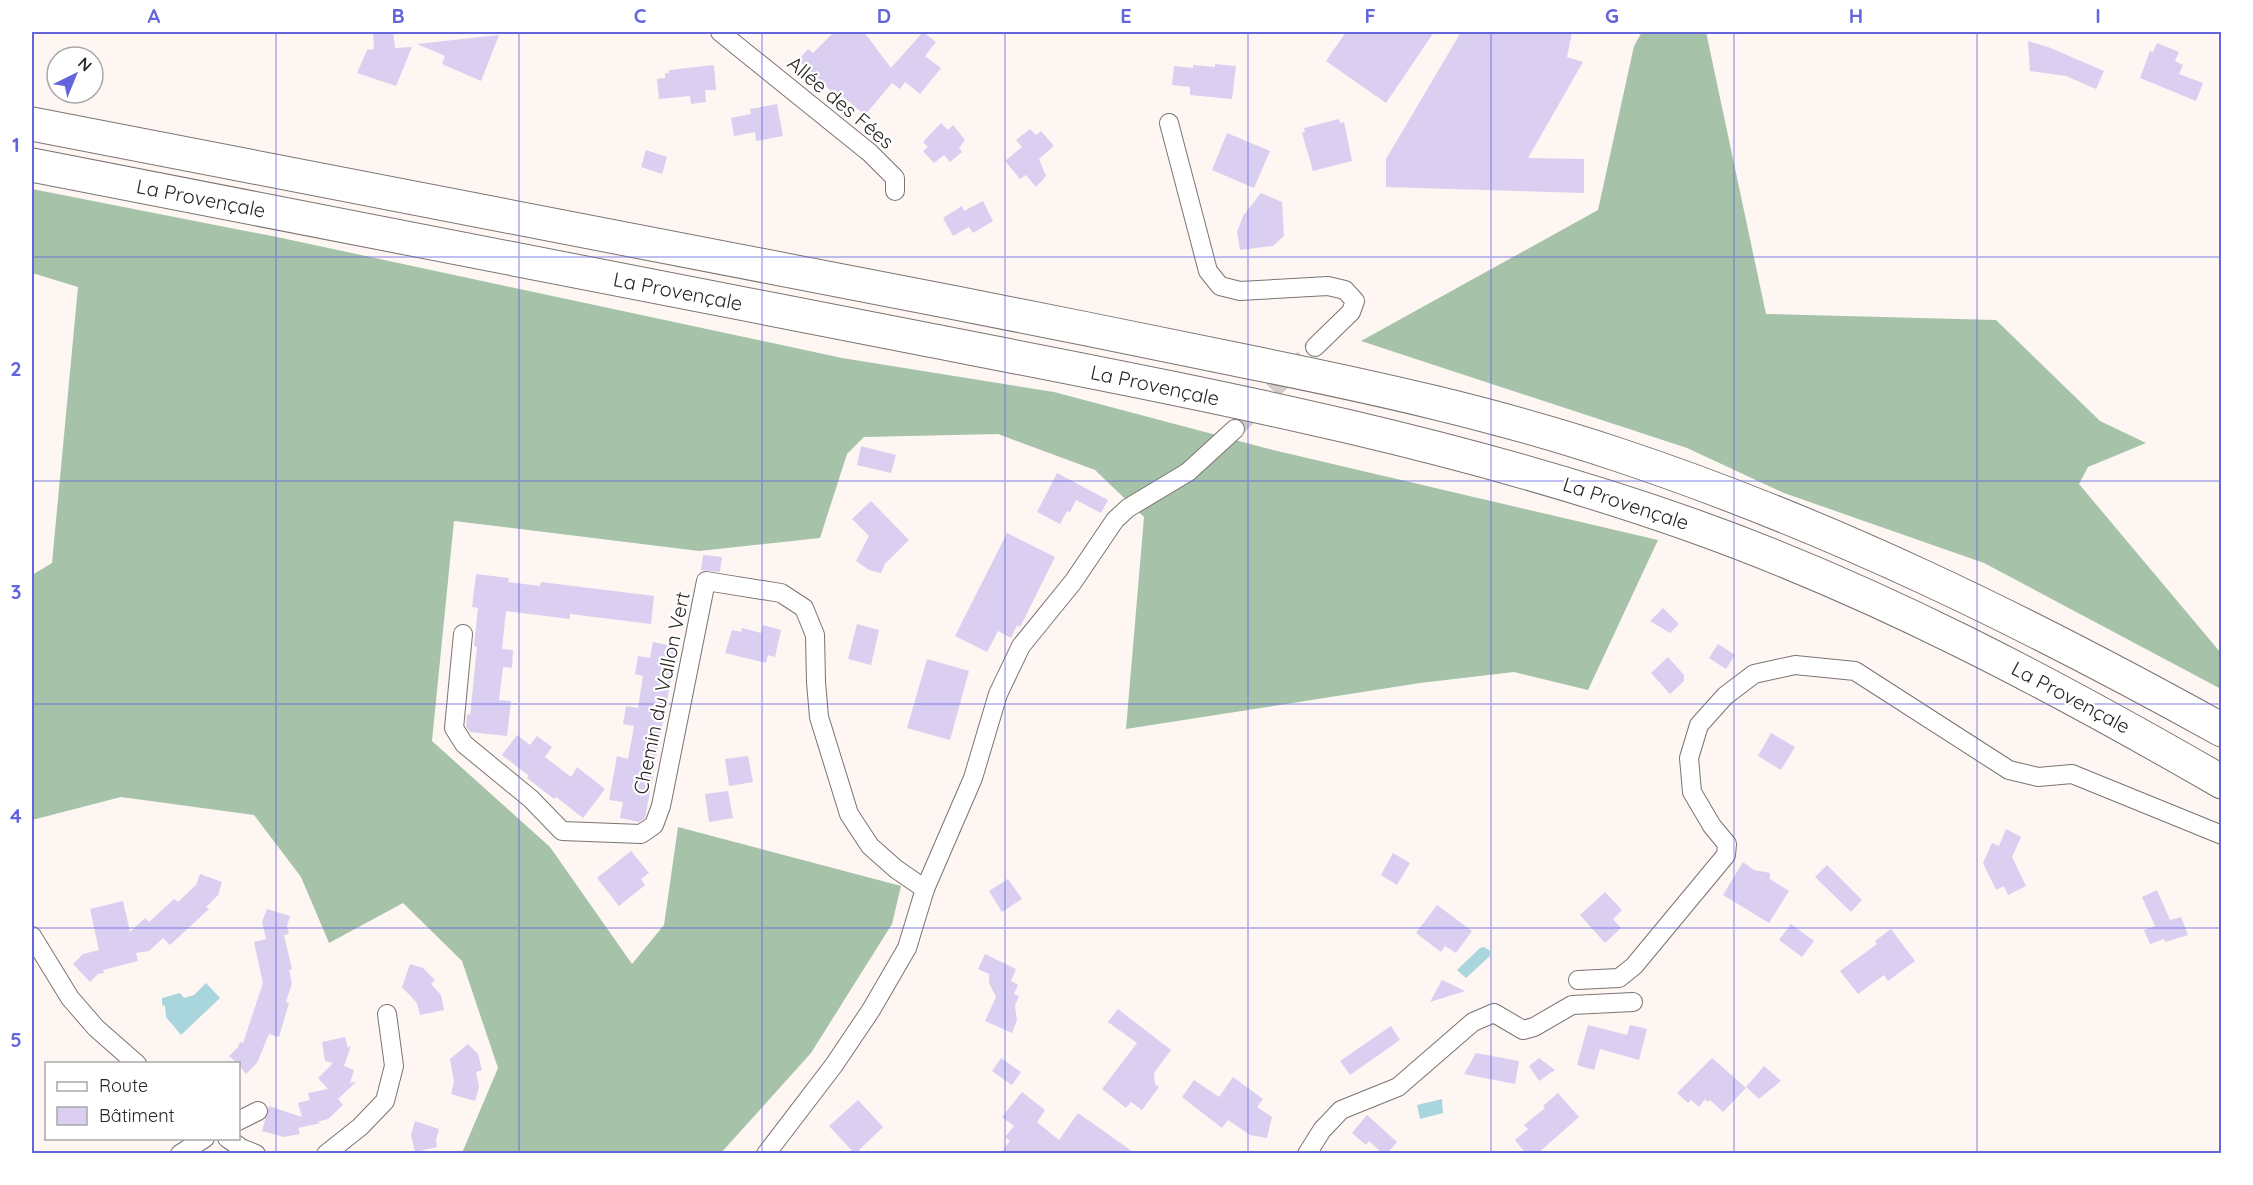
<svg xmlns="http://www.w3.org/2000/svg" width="2253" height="1185" font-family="Quicksand,sans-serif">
<rect width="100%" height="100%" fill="#fdf6f3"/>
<!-- forest -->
<g fill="#a6c3a9">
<path d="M 1642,32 L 1706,32 L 1766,314 L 1996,320 L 2100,421 L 2146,443 L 2088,467 L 2079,484 L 2220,652 L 2221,689 L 1984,563 L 1784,493 L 1687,448 L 1361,341 L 1598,210 L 1634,46 Z"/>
<path d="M 32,189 L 277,237 L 842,358 L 1054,392 L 1273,450 L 1658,540 L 1588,690 L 1514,672 L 1420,683 L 1126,729 L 1144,517 L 1095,470 L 998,434 L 864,437 L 847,454 L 820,538 L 699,551 L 454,521 L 432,741 L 550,847 L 632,964 L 664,925 L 678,827 L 901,886 L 892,924 L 811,1053 L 720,1154 L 462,1153 L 498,1068 L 462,961 L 403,903 L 329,943 L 301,877 L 254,815 L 121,797 L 32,820 L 32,575 L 52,563 L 78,287 L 32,273 Z"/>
</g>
<!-- water -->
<g fill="#a9d6dc">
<path d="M 1484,947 L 1490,951 L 1490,956 L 1466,978 L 1457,970 L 1480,948 Z"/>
<path d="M 206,983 L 220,998 L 181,1035 L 166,1017 L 165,1006 L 162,1005 L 162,998 L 180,993 L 184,998 L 194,995 Z"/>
<path d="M 1442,1099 L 1443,1113 L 1420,1119 L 1417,1105 Z"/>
</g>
<!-- building -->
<g fill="#dacff1">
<path d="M 373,32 L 393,32 L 395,48 L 412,47 L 396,86 L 357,73 L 367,50 L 374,49 Z"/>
<path d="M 834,32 L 864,32 L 891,68 L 923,32 L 936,42 L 925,56 L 941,68 L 920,94 L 905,82 L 900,89 L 892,83 L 865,115 L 835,90 L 832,92 L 798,60 L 808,49 L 813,53 Z"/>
<path d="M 1346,32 L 1434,32 L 1386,103 L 1326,61 Z"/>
<path d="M 1461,32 L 1572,32 L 1567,57 L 1583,62 L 1528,158 L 1584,159 L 1584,193 L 1386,187 L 1386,159 Z"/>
<path d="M 499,35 L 481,81 L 442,64 L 445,56 L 417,44 Z"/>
<path d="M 2028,41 L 2048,47 L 2104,71 L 2096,89 L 2066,76 L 2030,71 Z"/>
<path d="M 2157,43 L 2179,52 L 2175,61 L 2183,65 L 2179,74 L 2203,83 L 2196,101 L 2140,78 L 2150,51 L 2153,52 Z"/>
<path d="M 1215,64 L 1236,66 L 1232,99 L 1190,95 L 1190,87 L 1172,85 L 1174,66 L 1193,68 L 1193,65 L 1215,67 Z"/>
<path d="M 714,65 L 716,90 L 705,90 L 706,102 L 691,104 L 690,96 L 659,99 L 657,79 L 665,78 L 665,73 L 669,73 L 669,70 Z"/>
<path d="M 777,104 L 783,136 L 756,141 L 755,132 L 734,136 L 731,118 L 751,114 L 750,109 Z"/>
<path d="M 1339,119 L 1340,123 L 1344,122 L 1352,161 L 1313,171 L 1302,133 L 1305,132 L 1304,128 Z"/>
<path d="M 941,123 L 948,130 L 953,125 L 965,140 L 959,148 L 962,152 L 950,162 L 944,155 L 934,163 L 923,151 L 928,147 L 923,142 Z"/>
<path d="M 1030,129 L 1036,135 L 1041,131 L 1054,146 L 1039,159 L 1046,176 L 1036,187 L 1026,175 L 1020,179 L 1005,161 L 1022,147 L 1016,140 Z"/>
<path d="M 1227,133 L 1270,151 L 1254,188 L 1212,170 Z"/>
<path d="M 646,150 L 667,157 L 662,174 L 641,167 Z"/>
<path d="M 1261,193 L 1282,202 L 1284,236 L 1273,246 L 1240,250 L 1237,232 L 1243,216 Z"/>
<path d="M 983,201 L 993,221 L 973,233 L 969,227 L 953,236 L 943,218 L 962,206 L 964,211 Z"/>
<path d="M 861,446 L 896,455 L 891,473 L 857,465 Z"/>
<path d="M 1057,473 L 1108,500 L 1101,513 L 1076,500 L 1070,512 L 1067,511 L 1060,524 L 1037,512 Z"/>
<path d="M 871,501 L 909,540 L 885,564 L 881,573 L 869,570 L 856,561 L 869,536 L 852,519 Z"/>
<path d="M 1007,533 L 1055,557 L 1020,627 L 1017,625 L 1011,638 L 998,631 L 987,652 L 955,636 Z"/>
<path d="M 703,555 L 722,557 L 720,572 L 701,570 Z"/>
<path d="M 476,574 L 509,578 L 508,582 L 540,586 L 541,582 L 654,596 L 651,624 L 570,614 L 570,619 L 506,611 L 502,649 L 513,650 L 512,668 L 503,667 L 499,700 L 511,701 L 507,736 L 470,732 L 466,726 L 467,714 L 470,715 L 477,647 L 474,646 L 478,608 L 472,607 Z"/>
<path d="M 1663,608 L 1679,624 L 1670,633 L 1650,621 Z"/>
<path d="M 857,624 L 879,630 L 871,665 L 848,659 Z"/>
<path d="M 763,625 L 781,630 L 775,657 L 768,655 L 766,663 L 725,653 L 732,630 L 741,632 L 742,628 L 761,633 Z"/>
<path d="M 653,642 L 677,647 L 646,813 L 645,818 L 639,822 L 620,818 L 623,802 L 609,800 L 617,756 L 628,759 L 634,726 L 623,724 L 626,706 L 638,708 L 643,676 L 635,674 L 638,656 L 650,658 Z"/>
<path d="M 1718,644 L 1735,655 L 1726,669 L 1709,658 Z"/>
<path d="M 1668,657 L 1684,675 L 1684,681 L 1670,694 L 1651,673 Z"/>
<path d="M 927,659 L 969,671 L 950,740 L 907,728 Z"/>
<path d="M 1771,733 L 1795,747 L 1781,770 L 1758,756 Z"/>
<path d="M 517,735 L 530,745 L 537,736 L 552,747 L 545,757 L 571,777 L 577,767 L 605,789 L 583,818 L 556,797 L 554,799 L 527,778 L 529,776 L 502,755 Z"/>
<path d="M 748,756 L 753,782 L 729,786 L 725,759 Z"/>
<path d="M 728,791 L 733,818 L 709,822 L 705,794 Z"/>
<path d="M 2006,829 L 2021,837 L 2012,857 L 2026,886 L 2008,895 L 2004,886 L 1996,890 L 1983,863 L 1992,843 L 1999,846 Z"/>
<path d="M 631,851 L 649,873 L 641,879 L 645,885 L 619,906 L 597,878 Z"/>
<path d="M 1393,853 L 1410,863 L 1397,885 L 1381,875 Z"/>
<path d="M 1743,862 L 1754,870 L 1770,873 L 1770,879 L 1789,891 L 1769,923 L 1723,895 Z"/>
<path d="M 1827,865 L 1862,900 L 1851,912 L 1815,877 Z"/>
<path d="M 200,874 L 222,882 L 218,895 L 206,907 L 209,909 L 170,945 L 163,938 L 149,951 L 136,953 L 138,961 L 103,970 L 104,973 L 98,974 L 90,982 L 73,964 L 83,954 L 99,950 L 90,909 L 123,901 L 130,932 L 145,918 L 149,922 L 174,899 L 178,902 L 196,885 Z"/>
<path d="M 1008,879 L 1022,899 L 1002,912 L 989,891 Z"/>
<path d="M 2157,890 L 2170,920 L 2181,917 L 2188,935 L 2165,942 L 2164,939 L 2150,944 L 2144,930 L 2155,926 L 2142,897 Z"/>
<path d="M 1605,892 L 1622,910 L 1613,919 L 1621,928 L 1605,943 L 1580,915 Z"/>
<path d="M 1437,905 L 1472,931 L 1456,953 L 1445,946 L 1441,952 L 1416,933 Z"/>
<path d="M 267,909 L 290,916 L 287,926 L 289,934 L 284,935 L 292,969 L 289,970 L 292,983 L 286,1002 L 289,1003 L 279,1037 L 269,1034 L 257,1063 L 246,1074 L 238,1064 L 229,1056 L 238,1047 L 240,1042 L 243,1043 L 263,983 L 254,942 L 266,939 L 262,922 Z"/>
<path d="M 1791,924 L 1814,941 L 1802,957 L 1779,940 Z"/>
<path d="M 1891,929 L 1915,961 L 1888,981 L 1884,975 L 1858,994 L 1840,971 L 1877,944 L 1875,941 Z"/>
<path d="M 985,954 L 1016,969 L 1011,981 L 1018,985 L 1014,994 L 1019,996 L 1015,1006 L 1017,1020 L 1012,1033 L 985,1021 L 996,997 L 989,983 L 989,974 L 978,969 Z"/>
<path d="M 410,964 L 423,968 L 435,980 L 431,984 L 441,995 L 444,1010 L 420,1015 L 417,1003 L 402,987 Z"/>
<path d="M 1442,980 L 1465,991 L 1430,1002 Z"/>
<path d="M 1118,1009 L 1171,1050 L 1154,1073 L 1155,1084 L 1159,1087 L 1142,1110 L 1131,1102 L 1126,1108 L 1102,1089 L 1137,1043 L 1108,1022 Z"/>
<path d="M 1588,1025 L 1627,1035 L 1630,1025 L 1647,1029 L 1639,1060 L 1600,1049 L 1594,1070 L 1577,1065 Z"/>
<path d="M 1391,1026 L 1400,1040 L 1350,1075 L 1340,1061 Z"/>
<path d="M 345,1037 L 348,1048 L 351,1045 L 344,1066 L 354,1070 L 350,1083 L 356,1082 L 338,1099 L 343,1105 L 328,1119 L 317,1122 L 321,1123 L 298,1128 L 300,1134 L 284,1137 L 262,1131 L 269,1106 L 302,1117 L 298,1103 L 310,1100 L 308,1093 L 328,1089 L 318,1078 L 333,1063 L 325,1061 L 322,1042 Z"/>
<path d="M 468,1044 L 478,1054 L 482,1070 L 476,1072 L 479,1087 L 475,1101 L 451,1094 L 454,1082 L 450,1059 Z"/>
<path d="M 1476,1053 L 1519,1061 L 1515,1084 L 1464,1074 Z"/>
<path d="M 1001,1058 L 1021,1072 L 1012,1085 L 992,1071 Z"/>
<path d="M 1539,1058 L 1555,1070 L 1539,1081 L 1529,1066 Z"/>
<path d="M 1712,1058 L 1746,1088 L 1723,1112 L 1710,1100 L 1708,1102 L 1705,1099 L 1699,1107 L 1691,1100 L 1688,1103 L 1677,1093 Z"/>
<path d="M 1764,1066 L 1781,1081 L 1759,1099 L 1746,1087 Z"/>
<path d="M 1233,1077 L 1263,1099 L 1257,1107 L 1272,1117 L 1267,1138 L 1250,1135 L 1228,1120 L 1222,1128 L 1182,1097 L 1194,1080 L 1219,1097 Z"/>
<path d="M 1022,1092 L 1045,1110 L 1037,1122 L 1059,1140 L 1078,1113 L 1136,1154 L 1000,1154 L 1010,1141 L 1005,1137 L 1014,1126 L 1002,1117 Z"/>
<path d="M 1558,1093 L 1579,1117 L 1537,1154 L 1526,1154 L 1515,1140 L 1528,1129 L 1524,1125 L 1545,1108 L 1543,1106 Z"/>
<path d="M 858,1100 L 883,1127 L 855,1154 L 829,1126 Z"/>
<path d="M 1367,1115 L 1397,1142 L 1387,1154 L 1383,1154 L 1369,1141 L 1366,1145 L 1352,1133 Z"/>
<path d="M 415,1121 L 439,1129 L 436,1140 L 437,1147 L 415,1152 L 411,1135 Z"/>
</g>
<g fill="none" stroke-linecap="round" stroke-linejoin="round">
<!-- minor-tunnel -->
<path stroke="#d2ccca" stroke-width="18" stroke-dasharray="18 9" stroke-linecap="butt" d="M 1235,429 L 1315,347"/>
<defs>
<g id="minor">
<path d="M 720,32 L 870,153 L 895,178 L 895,191"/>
<path d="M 1169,123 L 1208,271 L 1220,286 L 1240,291 L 1328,286 L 1345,290 L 1355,301 L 1351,312 L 1315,347"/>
<path d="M 463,634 L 454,728 L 464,744 L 531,799 L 562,831 L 641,834 L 654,825 L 661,806 L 706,581 L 781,593 L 804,608 L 815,635 L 816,682 L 819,717 L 849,814 L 870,846 L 896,869 L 925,889"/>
<path d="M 32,936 L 70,998 L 96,1028 L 137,1064"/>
<path d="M 1578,980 L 1619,978 L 1634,966 L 1726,855 L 1727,844 L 1712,826 L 1692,792 L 1689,758 L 1699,725 L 1725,696 L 1754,674 L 1795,665 L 1855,671 L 2009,770 L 2038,777 L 2072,774 L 2222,835"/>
<path d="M 238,1121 L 258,1111"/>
<path d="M 227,1138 L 241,1148 L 256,1154"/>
<path d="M 180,1154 L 205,1138"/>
<path d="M 326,1154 L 360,1127 L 385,1101 L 394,1066 L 387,1014"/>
<path d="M 766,1154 L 834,1065 L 871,1010 L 907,948 L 925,889 L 973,778 L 998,694 L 1021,646 L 1073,582 L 1115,520 L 1128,508 L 1188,472 L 1235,429"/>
<path d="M 1307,1154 L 1322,1130 L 1341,1110 L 1398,1087 L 1473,1022 L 1494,1013 L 1523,1030 L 1534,1027 L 1572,1005 L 1633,1002"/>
</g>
<g id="motorway">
<path d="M 32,124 C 340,184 648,244 956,303 C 1054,322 1151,342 1249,362 C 1373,387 1496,414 1616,454 C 1830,525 2025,621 2222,730"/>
<path d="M 32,165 C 329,223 626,281 924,339 C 1183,390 1444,437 1694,526 C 1879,592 2052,684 2222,782"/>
</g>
</defs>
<!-- minor casing -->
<use href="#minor" stroke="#7b7471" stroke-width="20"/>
<!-- motorway casing -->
<use href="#motorway" stroke="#7b7471" stroke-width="35"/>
<!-- minor -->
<use href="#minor" stroke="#fff" stroke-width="18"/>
<!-- motorway -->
<use href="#motorway" stroke="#fff" stroke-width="33"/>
</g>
<!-- grid -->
<path fill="none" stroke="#6465dd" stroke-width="1.5" stroke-opacity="0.55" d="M 276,32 L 276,1154M 519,32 L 519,1154M 762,32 L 762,1154M 1005,32 L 1005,1154M 1248,32 L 1248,1154M 1491,32 L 1491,1154M 1734,32 L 1734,1154M 1977,32 L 1977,1154M 32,257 L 2222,257M 32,481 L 2222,481M 32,704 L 2222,704M 32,928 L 2222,928"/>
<g text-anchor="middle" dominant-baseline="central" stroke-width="4.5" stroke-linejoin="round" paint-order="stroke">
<!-- street labels -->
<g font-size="20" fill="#282624" stroke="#fff">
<text transform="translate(841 102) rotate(40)">Allée des Fées</text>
<text transform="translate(201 198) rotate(11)">La Provençale</text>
<text transform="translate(678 291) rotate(11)">La Provençale</text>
<text transform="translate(1155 385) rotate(12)">La Provençale</text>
<text transform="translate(1626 503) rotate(18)">La Provençale</text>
<text transform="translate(661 693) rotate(-78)">Chemin du Vallon Vert</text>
<text transform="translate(2071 697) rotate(28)">La Provençale</text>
</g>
</g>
<!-- border -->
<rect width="2253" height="1185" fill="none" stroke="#ffffff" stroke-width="66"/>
<!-- legend -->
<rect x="45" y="1062" width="195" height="78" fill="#ffffff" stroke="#a9a8a7" stroke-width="1.5"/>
<rect x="57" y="1082" width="30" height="9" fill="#ffffff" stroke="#a9a8a7" stroke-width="1.5"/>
<text x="99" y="1092" font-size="18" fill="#282624">Route</text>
<rect x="57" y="1107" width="30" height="18" fill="#dacff1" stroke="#a9a8a7" stroke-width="1.5"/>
<text x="99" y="1122" font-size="18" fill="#282624">Bâtiment</text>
<!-- north arrow -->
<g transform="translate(75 75) rotate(43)"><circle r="28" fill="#ffffff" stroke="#a9a8a7" stroke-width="1.5"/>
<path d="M0-4.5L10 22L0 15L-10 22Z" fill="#6465dd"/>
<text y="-9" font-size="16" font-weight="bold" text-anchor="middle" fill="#282624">N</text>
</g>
<rect x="33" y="33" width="2187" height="1119" fill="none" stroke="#6465dd" stroke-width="2"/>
<g font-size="20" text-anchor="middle" font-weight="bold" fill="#6465dd">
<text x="154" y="23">A</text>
<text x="398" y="23">B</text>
<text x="640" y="23">C</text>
<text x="884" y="23">D</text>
<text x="1126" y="23">E</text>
<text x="1370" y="23">F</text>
<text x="1612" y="23">G</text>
<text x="1856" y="23">H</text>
<text x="2098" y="23">I</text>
<text x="16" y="152">1</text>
<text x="16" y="376">2</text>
<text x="16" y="599">3</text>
<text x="16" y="823">4</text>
<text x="16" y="1047">5</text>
</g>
</svg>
